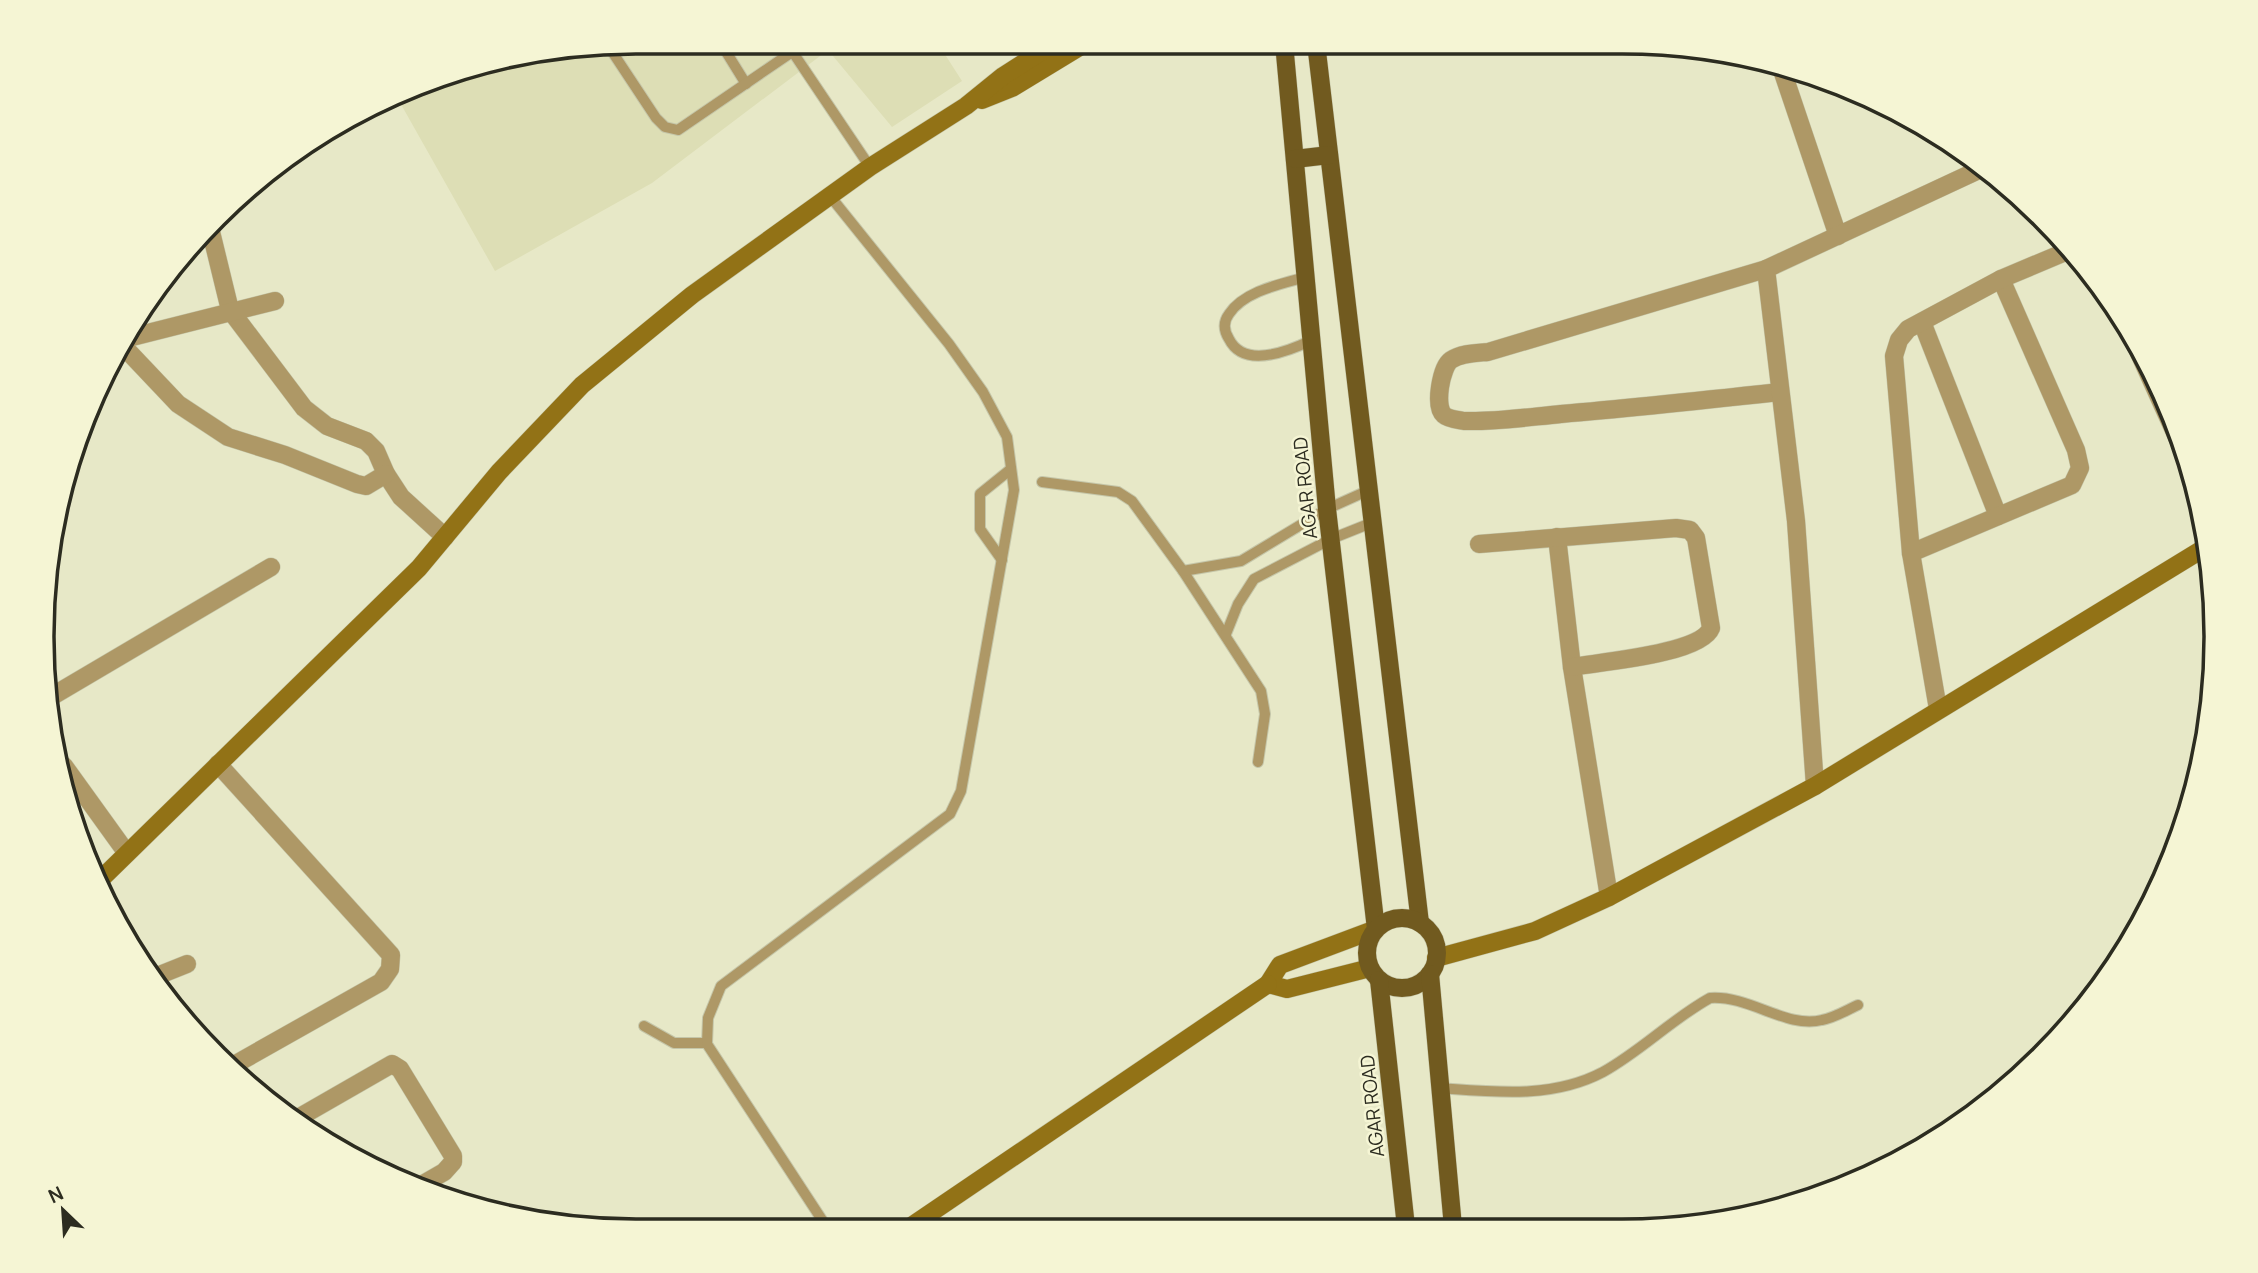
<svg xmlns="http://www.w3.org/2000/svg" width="2258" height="1273" font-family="Manrope,sans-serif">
<rect width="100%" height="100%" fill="#e7e8c7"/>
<!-- built -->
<path fill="#dddeb5" d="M 637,42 L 937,42 L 962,81 L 892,127 L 828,50 L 652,183 L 495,271 L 398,99 L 446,73 Z"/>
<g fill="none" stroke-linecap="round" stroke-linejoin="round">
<defs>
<g id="lane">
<path d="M 720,42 L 746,84"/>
<path d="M 786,42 L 870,167"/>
<path d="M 609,47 L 656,118 L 665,127 L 678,130 L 792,52"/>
<path d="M 1306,277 C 1281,284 1244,291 1229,314 C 1223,322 1224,331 1229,339 C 1244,369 1289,351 1312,340"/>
<path d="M 1042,482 L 1118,492 L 1132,501 L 1183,571 L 1261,691 L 1265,714 L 1258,762"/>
<path d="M 1002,560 L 980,529 L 980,494 L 1011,469"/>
<path d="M 1183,571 L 1241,561 L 1327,509 L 1367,491"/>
<path d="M 1226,634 L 1238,604 L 1254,579 L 1331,539 L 1371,523"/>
<path d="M 644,1026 L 674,1043 L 707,1043"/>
<path d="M 1439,1088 C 1495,1092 1552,1099 1603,1072 C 1641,1051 1672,1019 1710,998 C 1750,995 1786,1029 1822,1020 C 1834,1018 1847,1010 1858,1005"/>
<path d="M 828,1229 L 707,1044 L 708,1018 L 721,986 L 950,814 L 961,791 L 1014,490 L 1007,437 L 983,392 L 949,344 L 830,196"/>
</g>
<g id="street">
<path d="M 1781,67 L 1838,236"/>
<path d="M 211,232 L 230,310 L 304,408 L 327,426 L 366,441 L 376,451 L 386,474 L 401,497 L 445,537"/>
<path d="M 1766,269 L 1488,352 C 1476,353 1461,353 1451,360 C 1441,367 1434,407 1444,415 C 1448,419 1459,420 1464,421 C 1496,422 1529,417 1561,414 C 1634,408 1707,400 1780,392"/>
<path d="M 1922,322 L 1998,516"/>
<path d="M 2131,335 L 2187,459"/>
<path d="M 128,338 L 275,301"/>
<path d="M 124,347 L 178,404 L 228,437 L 285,455 L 357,484 L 366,486 L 386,474"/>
<path d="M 1557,537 L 1572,667 L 1609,897"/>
<path d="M 1479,544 L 1676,528 L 1690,530 L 1696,538 L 1711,628 C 1701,654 1600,662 1572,667"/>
<path d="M 1911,553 L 2072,485 L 2080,468 L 2076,450 L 2001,279"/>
<path d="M 49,698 L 271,567"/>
<path d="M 1938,709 L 1911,553 L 1894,356 L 1899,340 L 1908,329 L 2001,279 L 2070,250"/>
<path d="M 218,764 L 391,955 L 390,969 L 381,982 L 234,1065"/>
<path d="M 64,766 L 126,852"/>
<path d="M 1815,786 L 1796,521 L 1766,269 L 1983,168"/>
<path d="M 157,976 L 187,964"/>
<path d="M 298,1118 L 392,1064 L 400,1069 L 453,1156 L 453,1162 L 444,1172 L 418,1187"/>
</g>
<g id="secondary">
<path d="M 982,100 L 1012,88 L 1086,43"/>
<path d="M 98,882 L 419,568 L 499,472 L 582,385 L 692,295 L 870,167 L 966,106 L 1003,76 L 1055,43"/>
<path d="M 1436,958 L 1535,931 L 1609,897 L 1815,786 L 2206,547"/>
<path d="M 1370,968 L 1287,989 L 1268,984 L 1280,965 L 1376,929"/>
<path d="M 907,1229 L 1268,984"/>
</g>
<g id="primary">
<path d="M 1284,43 L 1327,509 L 1376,929"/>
<path d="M 1316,43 L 1420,923"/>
<path d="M 1295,159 L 1329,155"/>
<circle cx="1402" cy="953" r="35"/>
<path d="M 1430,974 L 1453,1227"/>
<path d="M 1379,980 L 1406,1227"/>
</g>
</defs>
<!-- lane casing -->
<use href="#lane" stroke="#c5c6a9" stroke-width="12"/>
<!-- street casing -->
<use href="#street" stroke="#c5c6a9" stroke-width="19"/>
<!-- secondary casing -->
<use href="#secondary" stroke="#c5c6a9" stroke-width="19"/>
<!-- primary casing -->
<use href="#primary" stroke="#c5c6a9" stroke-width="19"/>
<!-- lane -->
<use href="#lane" stroke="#ae9866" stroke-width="10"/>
<!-- street -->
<use href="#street" stroke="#ae9866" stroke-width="18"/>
<!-- secondary -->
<use href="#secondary" stroke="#927216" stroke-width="18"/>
<!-- primary -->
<use href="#primary" stroke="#715a1f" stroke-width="18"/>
</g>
<g text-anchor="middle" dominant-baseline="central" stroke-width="5" stroke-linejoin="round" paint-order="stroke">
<!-- street labels -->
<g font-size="19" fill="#2c2c20" stroke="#f5f5d4">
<text transform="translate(1305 488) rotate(-96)">AGAR ROAD</text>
<text transform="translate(1372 1106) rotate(-96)">AGAR ROAD</text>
</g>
</g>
<!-- crop -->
<path d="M0 0H2258V1273H0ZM636 54H1622A582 582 0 0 1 2204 636V637A582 582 0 0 1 1622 1219H636A582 582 0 0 1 54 637V636A582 582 0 0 1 636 54Z" fill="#f5f5d4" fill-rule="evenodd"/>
<path fill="none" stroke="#2c2c20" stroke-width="3.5" d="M636 54H1622A582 582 0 0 1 2204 636V637A582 582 0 0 1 1622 1219H636A582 582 0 0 1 54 637V636A582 582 0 0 1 636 54Z"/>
<!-- north arrow -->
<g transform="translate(63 1210) rotate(335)" stroke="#f5f5d4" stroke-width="5" paint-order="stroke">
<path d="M0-5L12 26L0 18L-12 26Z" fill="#2c2c20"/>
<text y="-10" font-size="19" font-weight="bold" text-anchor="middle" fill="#2c2c20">N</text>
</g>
</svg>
